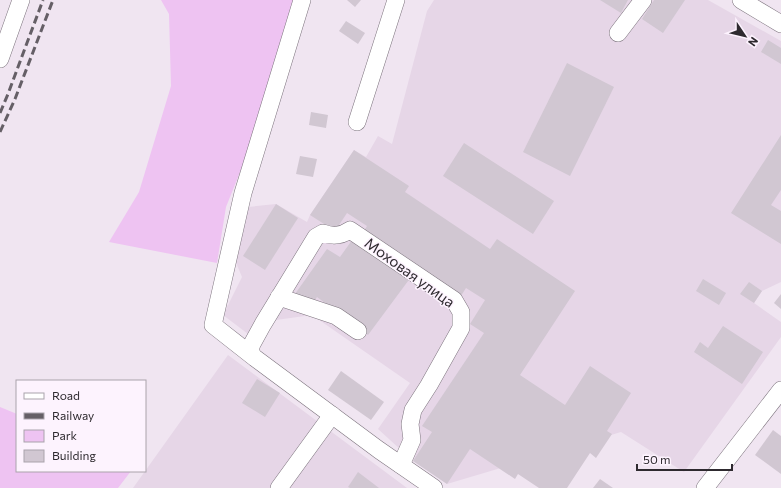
<svg xmlns="http://www.w3.org/2000/svg" width="781" height="488" font-family="Commissioner,sans-serif">
<rect width="100%" height="100%" fill="#f0e5f1"/>
<!-- built -->
<g fill="#e6d6e7">
<path d="M 434,0 L 708,0 L 781,41 L 781,282 L 762,291 L 754,303 L 781,322 L 781,337 L 684,472 L 621,432 L 447,484 L 413,461 L 378,429 L 410,383 L 312,315 L 276,320 L 260,343 L 223,315 L 242,277 L 227,241 L 248,207 L 276,204 L 307,222 L 310,215 L 354,150 L 366,157 L 378,136 L 392,144 L 427,11 Z"/>
<path d="M 228,355 L 407,488 L 133,488 Z"/>
</g>
<!-- green -->
<g fill="#eec3f2">
<path d="M 161,0 L 293,0 L 293,35 L 257,130 L 226,207 L 217,263 L 109,242 L 139,192 L 171,86 L 169,14 Z"/>
<path d="M 0,407 L 17,414 L 17,471 L 131,471 L 118,488 L 0,488 Z"/>
</g>
<!-- building -->
<g fill="#d1c7d2">
<path d="M 347,0 L 361,0 L 355,7 Z"/>
<path d="M 600,0 L 628,0 L 621,13 Z"/>
<path d="M 654,0 L 685,0 L 663,33 L 642,19 Z"/>
<path d="M 346,21 L 365,33 L 358,44 L 339,31 Z"/>
<path d="M 768,40 L 781,48 L 781,64 L 761,52 Z"/>
<path d="M 567,63 L 614,87 L 570,176 L 523,152 Z"/>
<path d="M 311,112 L 328,115 L 326,128 L 309,125 Z"/>
<path d="M 781,135 L 781,190 L 771,205 L 781,211 L 781,244 L 731,213 Z"/>
<path d="M 464,143 L 554,201 L 533,234 L 443,176 Z"/>
<path d="M 354,150 L 409,186 L 405,192 L 490,249 L 497,239 L 575,291 L 520,375 L 565,405 L 590,366 L 631,393 L 607,431 L 612,434 L 596,458 L 590,453 L 567,488 L 539,488 L 518,474 L 515,479 L 470,449 L 447,484 L 413,461 L 432,432 L 422,426 L 484,333 L 470,324 L 485,300 L 466,288 L 459,299 L 362,234 L 367,226 L 347,213 L 335,231 L 310,215 Z"/>
<path d="M 300,156 L 317,159 L 313,177 L 296,174 Z"/>
<path d="M 276,204 L 298,218 L 265,270 L 243,256 Z"/>
<path d="M 355,236 L 411,277 L 368,335 L 317,297 L 311,306 L 295,294 L 327,249 L 340,257 Z"/>
<path d="M 703,279 L 726,293 L 719,305 L 696,291 Z"/>
<path d="M 749,282 L 762,291 L 754,303 L 740,294 Z"/>
<path d="M 781,294 L 781,309 L 774,303 Z"/>
<path d="M 723,326 L 763,352 L 742,384 L 694,352 L 700,342 L 708,348 Z"/>
<path d="M 341,371 L 384,402 L 371,420 L 328,390 Z"/>
<path d="M 257,379 L 280,393 L 265,417 L 242,403 Z"/>
<path d="M 773,430 L 781,436 L 781,474 L 755,455 Z"/>
<path d="M 358,472 L 379,488 L 350,488 L 348,487 Z"/>
<path d="M 600,479 L 613,488 L 593,488 Z"/>
</g>
<g fill="none" stroke-linecap="round" stroke-linejoin="round">
<defs>
<g id="minor">
<path d="M 302,0 L 243,193 L 213,325 L 255,358 L 379,450 L 434,488"/>
<path d="M 741,0 L 781,24"/>
<path d="M 618,33 L 643,0"/>
<path d="M 0,59 L 21,0"/>
<path d="M 357,122 L 396,0"/>
<path d="M 279,297 L 336,316 L 358,331"/>
<path d="M 252,355 L 250,349 L 252,344 L 263,324 L 316,237 L 323,233 C 333,237 341,236 350,230 L 454,300 L 461,312 L 461,328 L 429,385 L 413,410 L 410,424 L 412,440 L 401,465"/>
<path d="M 279,488 L 332,415"/>
<path d="M 705,488 L 781,390"/>
</g>
</defs>
<!-- minor casing -->
<use href="#minor" stroke="#7d747e" stroke-width="18"/>
<!-- minor -->
<use href="#minor" stroke="#fff" stroke-width="17"/>
<!-- rail -->
<g stroke="#655f66" stroke-width="3" stroke-dasharray="8 4" stroke-linecap="butt">
<path d="M 0,113 L 8,94 L 43,0"/>
<path d="M 0,132 L 15,99 L 53,0"/>
</g>
</g>
<g text-anchor="middle" dominant-baseline="central" stroke-width="3" stroke-linejoin="round" paint-order="stroke">
<!-- street labels -->
<g font-size="15" fill="#2e2a2f" stroke="#fdf3fe">
<text transform="translate(410 272) rotate(36)">Моховая улица</text>
</g>
</g>
<!-- legend -->
<rect x="16" y="380" width="130" height="92" fill="#fdf3fe" stroke="#aaa3ab"/>
<rect x="24" y="393" width="20" height="6" fill="#ffffff" stroke="#aaa3ab"/>
<text x="52" y="400" font-size="12" fill="#2e2a2f">Road</text>
<rect x="24" y="413" width="20" height="6" fill="#655f66" stroke="#aaa3ab"/>
<text x="52" y="420" font-size="12" fill="#2e2a2f">Railway</text>
<rect x="24" y="430" width="20" height="12" fill="#eec3f2" stroke="#aaa3ab"/>
<text x="52" y="440" font-size="12" fill="#2e2a2f">Park</text>
<rect x="24" y="450" width="20" height="12" fill="#d1c7d2" stroke="#aaa3ab"/>
<text x="52" y="460" font-size="12" fill="#2e2a2f">Building</text>
<!-- north arrow -->
<g transform="translate(745 36) rotate(125)" stroke="#fdf3fe" stroke-width="3" paint-order="stroke">
<path d="M0-3L7 15L0 10L-7 15Z" fill="#2e2a2f"/>
<text y="-6" font-size="11" font-weight="bold" text-anchor="middle" fill="#2e2a2f">N</text>
</g>
<!-- scale -->
<path d="M637 464v6h95v-6" fill="none" stroke="#2e2a2f" stroke-width="2"/>
<text x="643" y="464" font-size="12" fill="#2e2a2f" stroke="#fdf3fe" stroke-width="3" paint-order="stroke">50 m</text>
</svg>
